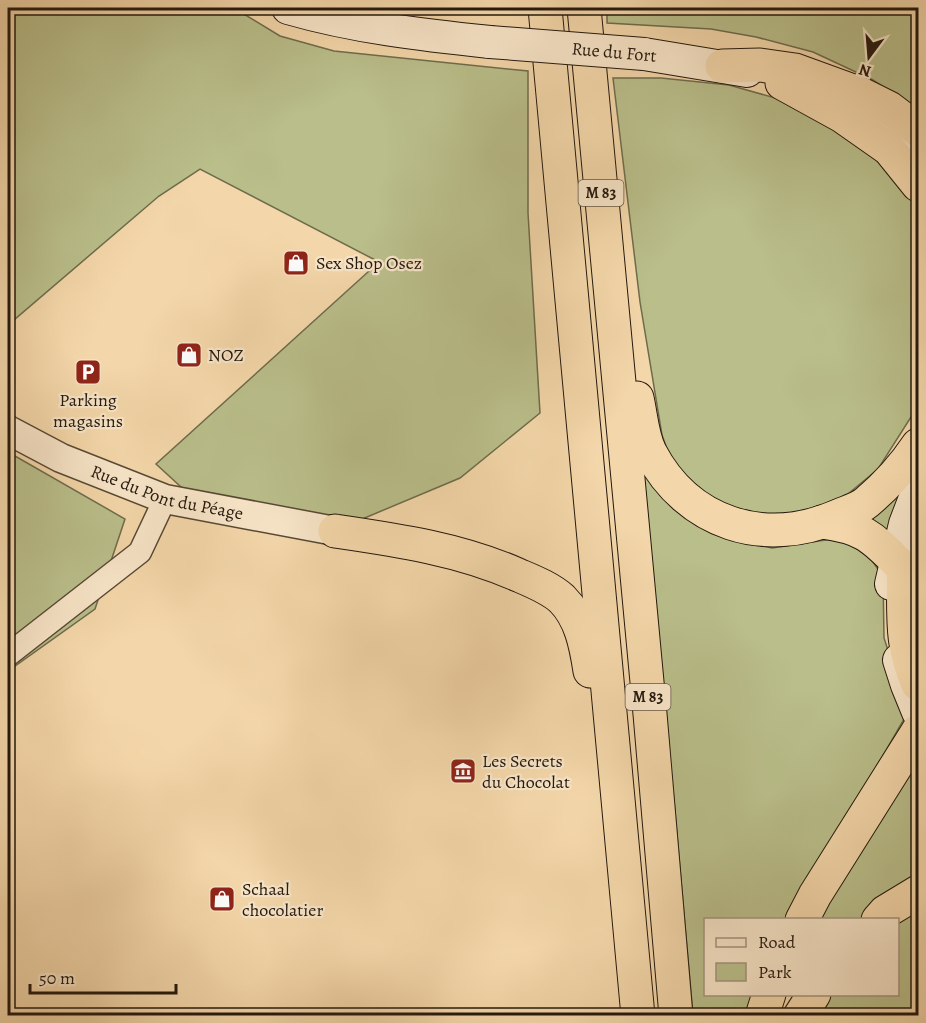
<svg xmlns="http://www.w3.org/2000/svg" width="926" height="1023" font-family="Alegreya,serif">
<rect width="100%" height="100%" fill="#f3d6a9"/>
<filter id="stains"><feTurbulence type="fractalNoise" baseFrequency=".00333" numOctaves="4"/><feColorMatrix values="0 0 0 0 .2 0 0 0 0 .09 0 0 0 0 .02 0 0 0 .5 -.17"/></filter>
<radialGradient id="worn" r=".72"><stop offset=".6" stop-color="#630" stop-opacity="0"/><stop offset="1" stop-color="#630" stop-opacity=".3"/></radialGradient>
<!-- green -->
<g fill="#b9be8a" stroke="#6e6b4c" stroke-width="1.5">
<path d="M 8,8 L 234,8 L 280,36 L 334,51 L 528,71 L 528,213 L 540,413 L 460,478 L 367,517 L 324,533 L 204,508 L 156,464 L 379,262 L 200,169 L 159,196 L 8,325 Z"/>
<path d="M 438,8 L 522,8 L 522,14 L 447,9 Z"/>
<path d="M 607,8 L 918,8 L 918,110 L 873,80 L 813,52 L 756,37 L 711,29 L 607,23 Z"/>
<path d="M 613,78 L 661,78 L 729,85 L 800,105 L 845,134 L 894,175 L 916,207 L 918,213 L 918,406 L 878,469 L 831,508 L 790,517 L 755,515 L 718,505 L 673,465 L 662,435 L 640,302 Z"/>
<path d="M 8,452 L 125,519 L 95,609 L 8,671 Z"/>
<path d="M 639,458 L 734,539 L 772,548 L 839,538 L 866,551 L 883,577 L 884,638 L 908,712 L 789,919 L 706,920 L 706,994 L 756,995 L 748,1015 L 693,1015 L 674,800 Z"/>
<path d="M 915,464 L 893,544 L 856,517 Z"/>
<path d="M 918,761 L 918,879 L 885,899 L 860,919 L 816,920 Z"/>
<path d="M 918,905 L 918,1015 L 812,1016 L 829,995 L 898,994 L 898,922 Z"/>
</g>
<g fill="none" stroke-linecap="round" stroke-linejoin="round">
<defs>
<path id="minor" d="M 8,655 L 140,552 L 165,499"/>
<g id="tertiary">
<path id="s1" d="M 8,430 L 61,458 L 165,499 L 335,531"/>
</g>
<g id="secondary">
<path d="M 288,8 C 354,27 422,35 490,42"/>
<path d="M 644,54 L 747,71"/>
<path d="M 878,123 L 896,136 L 918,158"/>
<path d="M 891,584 L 905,524 L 918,490"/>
<path d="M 899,660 L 907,685 L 918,712"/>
</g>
<g id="trunk">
<path d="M 545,8 L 638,1016"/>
<path d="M 584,8 L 650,714 L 676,1016"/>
<path d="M 722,66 L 760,65 L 795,70 L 861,94 L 889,108 L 918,130"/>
<path d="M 782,83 L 842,116 L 889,149 L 918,185"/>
<path d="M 637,398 C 641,415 642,436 650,452 C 688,524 764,548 838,516 C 847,512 859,509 867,502 C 886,486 904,466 918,445"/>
<path d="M 822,522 C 866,528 873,538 903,568 C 905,612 899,641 918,684"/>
<path d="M 335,531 C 397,540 460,549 518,575 C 532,581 550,588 562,599 C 581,618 586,645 590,671"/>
<path d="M 802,920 L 815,895 L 918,731"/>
<path d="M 878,920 L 885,912 L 918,892"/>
<path d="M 762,1016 L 769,994"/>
<path d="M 800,1016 L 814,994"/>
</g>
</defs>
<!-- minor casing -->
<use href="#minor" stroke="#584834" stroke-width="25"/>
<!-- tertiary casing -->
<use href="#tertiary" stroke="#584834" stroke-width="31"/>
<!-- secondary casing -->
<use href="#secondary" stroke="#24180d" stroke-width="34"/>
<!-- trunk casing -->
<use href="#trunk" stroke="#24180d" stroke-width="35"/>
<!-- minor -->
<use href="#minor" stroke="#f7e4c7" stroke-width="22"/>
<!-- tertiary -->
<use href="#tertiary" stroke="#f7e4c7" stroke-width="28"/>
<!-- secondary -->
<use href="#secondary" stroke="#f7e4c7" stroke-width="32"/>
<!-- trunk -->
<use href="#trunk" stroke="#f3d6a9" stroke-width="33"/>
<defs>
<path id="secondary-bridge" d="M 490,42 L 644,54"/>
</defs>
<!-- secondary-bridge casing -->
<use href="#secondary-bridge" stroke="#24180d" stroke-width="34" stroke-linecap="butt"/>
<!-- secondary-bridge -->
<use href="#secondary-bridge" stroke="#f7e4c7" stroke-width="32"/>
</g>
<!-- icons -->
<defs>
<symbol id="shop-square" viewBox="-11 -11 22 22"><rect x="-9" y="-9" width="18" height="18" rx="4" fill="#8f2418" stroke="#f7e4c7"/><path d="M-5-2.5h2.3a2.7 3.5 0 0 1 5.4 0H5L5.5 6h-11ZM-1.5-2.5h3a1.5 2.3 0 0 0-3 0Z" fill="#fff"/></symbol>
<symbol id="parking-square" viewBox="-11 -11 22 22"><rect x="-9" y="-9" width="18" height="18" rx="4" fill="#8f2418" stroke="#f7e4c7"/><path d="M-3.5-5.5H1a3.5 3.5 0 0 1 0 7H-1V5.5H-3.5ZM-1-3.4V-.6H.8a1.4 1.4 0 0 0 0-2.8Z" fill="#fff"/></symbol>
<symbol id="museum-square" viewBox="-11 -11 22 22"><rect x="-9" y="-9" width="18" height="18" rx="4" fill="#8f2418" stroke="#f7e4c7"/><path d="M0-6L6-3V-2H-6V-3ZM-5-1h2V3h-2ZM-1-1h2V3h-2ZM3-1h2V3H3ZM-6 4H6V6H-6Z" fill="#fff"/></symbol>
</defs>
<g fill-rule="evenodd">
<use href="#shop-square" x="281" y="248" width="30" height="30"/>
<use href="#shop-square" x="174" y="340" width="30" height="30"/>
<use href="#parking-square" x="73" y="357" width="30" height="30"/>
<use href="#museum-square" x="448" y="756" width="30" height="30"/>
<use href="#shop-square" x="207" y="884" width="30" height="30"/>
</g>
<g text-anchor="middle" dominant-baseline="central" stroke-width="4.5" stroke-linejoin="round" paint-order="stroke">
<!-- shield labels -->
<g fill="#f7e4c7" stroke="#635545" stroke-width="1.5">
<rect x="578.5" y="180" width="45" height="26" rx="4.5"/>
<rect x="625.5" y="684" width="45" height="26" rx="4.5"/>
</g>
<g font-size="16" font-weight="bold" fill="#24180d">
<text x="601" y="193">M 83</text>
<text x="648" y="697">M 83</text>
</g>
<!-- street labels -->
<g font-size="18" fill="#24180d" stroke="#f7e4c7">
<text transform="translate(614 52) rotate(5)">Rue du Fort</text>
<text stroke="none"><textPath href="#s1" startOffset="172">Rue du Pont du Péage</textPath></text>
</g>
<!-- poi labels -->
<g font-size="18" fill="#24180d" stroke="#f7e4c7" text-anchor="start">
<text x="316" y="263">Sex Shop Osez</text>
<text x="208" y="355">NOZ</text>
<text x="88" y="400" text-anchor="middle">Parking<tspan x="88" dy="21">magasins</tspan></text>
<text x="482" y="761">Les Secrets<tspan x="482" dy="21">du Chocolat</tspan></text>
<text x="242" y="889">Schaal<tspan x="242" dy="21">chocolatier</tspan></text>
</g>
</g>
<!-- margin -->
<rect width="926" height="1023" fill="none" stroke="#f3d6a9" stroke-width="30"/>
<rect x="9" y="9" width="908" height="1005" fill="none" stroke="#24180d" stroke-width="3"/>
<rect x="15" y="15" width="896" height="993" fill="none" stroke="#24180d" stroke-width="1.5"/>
<!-- legend -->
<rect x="704" y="918" width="195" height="78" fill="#f7e4c7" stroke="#a3927d" stroke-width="1.5"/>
<rect x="716" y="938" width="30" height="9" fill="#f7e4c7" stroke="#a3927d" stroke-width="1.5"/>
<text x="758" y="948" font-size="18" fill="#24180d">Road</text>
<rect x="716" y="963" width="30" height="18" fill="#b9be8a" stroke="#a3927d" stroke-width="1.5"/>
<text x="758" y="978" font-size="18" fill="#24180d">Park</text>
<!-- north arrow -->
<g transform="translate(869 57) rotate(196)" stroke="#f7e4c7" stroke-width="4.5" paint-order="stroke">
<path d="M0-4.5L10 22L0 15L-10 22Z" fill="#24180d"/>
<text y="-9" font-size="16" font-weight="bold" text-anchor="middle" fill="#24180d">N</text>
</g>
<!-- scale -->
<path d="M30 984v9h146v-9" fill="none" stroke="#24180d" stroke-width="3"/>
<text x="39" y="984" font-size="18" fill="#24180d" stroke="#f7e4c7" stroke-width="4.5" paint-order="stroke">50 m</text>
<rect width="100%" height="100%" filter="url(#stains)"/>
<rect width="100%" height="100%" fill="url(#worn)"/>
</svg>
